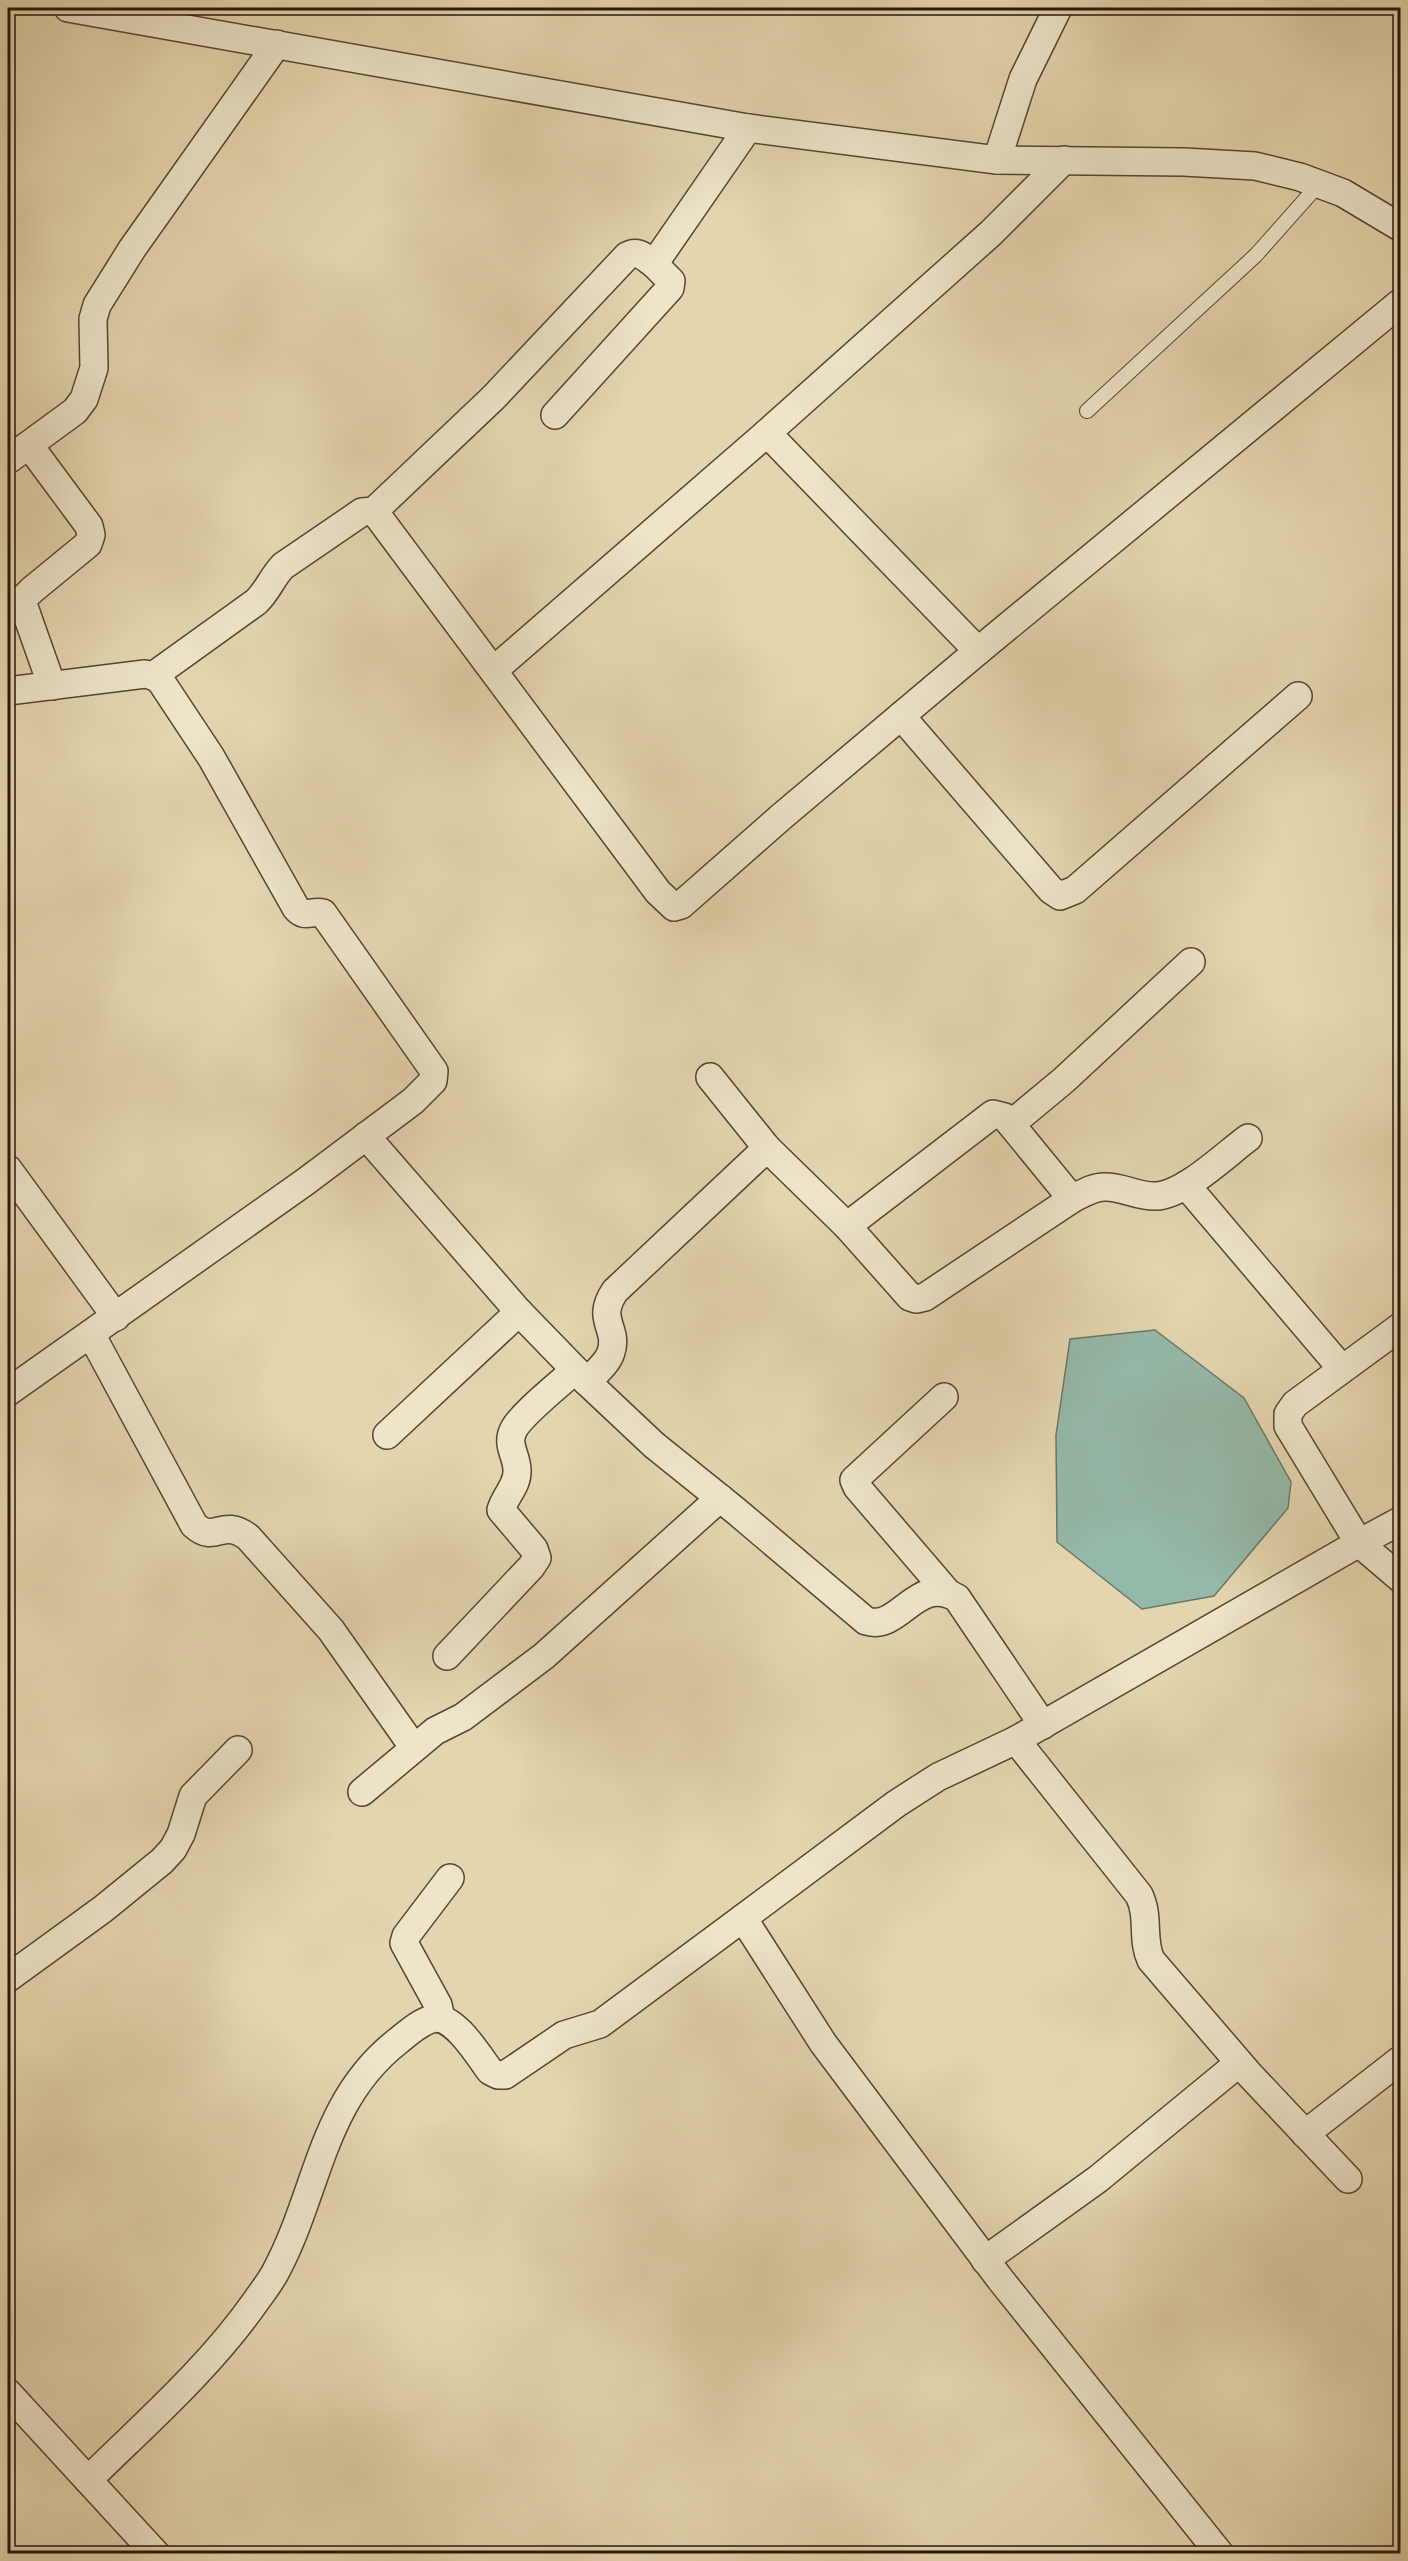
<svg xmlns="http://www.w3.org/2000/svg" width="1408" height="2561" font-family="Alegreya,serif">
<rect width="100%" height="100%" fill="#e4d5ae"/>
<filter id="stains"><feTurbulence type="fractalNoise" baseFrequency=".00333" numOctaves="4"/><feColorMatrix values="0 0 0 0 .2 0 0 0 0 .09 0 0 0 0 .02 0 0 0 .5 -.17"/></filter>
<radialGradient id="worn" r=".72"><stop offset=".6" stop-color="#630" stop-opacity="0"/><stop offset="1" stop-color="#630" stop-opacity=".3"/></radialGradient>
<!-- water -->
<path fill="#95b9a9" stroke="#69786a" stroke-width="1.5" d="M 1155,1330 L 1244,1398 L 1291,1482 L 1288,1508 L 1214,1596 L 1142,1609 L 1057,1542 L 1056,1435 L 1070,1339 Z"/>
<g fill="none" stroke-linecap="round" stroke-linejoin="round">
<defs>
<path id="lane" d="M 1087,411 L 1256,255 L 1319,184"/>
<g id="street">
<path d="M 68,8 L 748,128 L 997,160 L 1184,162 L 1255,166 L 1300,177 L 1343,193 L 1400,227"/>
<path d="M 997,160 L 1023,79 L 1058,8"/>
<path d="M 555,415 L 670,288 L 671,281 L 654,264"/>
<path d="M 767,433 L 978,651"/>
<path d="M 29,445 L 89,526 L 91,535 L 88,544 L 32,590 L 25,597 L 23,604 L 52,686"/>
<path d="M 8,460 L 75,411 L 84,399 L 94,368 L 93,319 L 97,305 L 132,249 L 277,44"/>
<path d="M 374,511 L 658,892 L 674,907 L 681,905 L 781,817 L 978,651 L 1400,303"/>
<path d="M 494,670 L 767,433 L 991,233 L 1064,160"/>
<path d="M 153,676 L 256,602 C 268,591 272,577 283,566 L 362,512 L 374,511 L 494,397 L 627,256 C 638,249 645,258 654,264 L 748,128"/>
<path d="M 8,691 L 145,674 L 153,676 L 160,680 L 211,757 L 296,908 C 305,919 312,910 323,913 L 434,1071 L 433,1081 L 413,1101 L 305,1182 L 8,1392"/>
<path d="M 901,716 L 1051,890 L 1060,896 L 1075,890 L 1298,696"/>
<path d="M 710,1077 L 767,1148 L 847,1226 L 910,1297 L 916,1299 L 925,1297 L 1072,1199 C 1082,1194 1094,1186 1106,1187 C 1123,1187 1139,1197 1156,1196 C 1184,1195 1225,1155 1248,1138"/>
<path d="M 1011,1124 L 1064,1080 L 1191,962"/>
<path d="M 366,1136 L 519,1312 L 587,1382 L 654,1445 L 736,1511 L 866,1621 C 900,1632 916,1574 957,1598 L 1043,1725"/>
<path d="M 8,1169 L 116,1317"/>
<path d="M 1186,1185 L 1342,1369"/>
<path d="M 847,1226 L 993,1114 L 1005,1117 L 1072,1199"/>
<path d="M 91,1334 L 194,1525 C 216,1545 221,1517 248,1537 L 331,1630 L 414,1748"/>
<path d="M 587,1382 C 595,1373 608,1363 611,1352 C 619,1328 595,1320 615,1291 L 767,1148"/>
<path d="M 944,1397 L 854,1480 L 857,1487 L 947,1592"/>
<path d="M 387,1435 L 519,1312"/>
<path d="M 1400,1521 L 1359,1543 L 1400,1578"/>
<path d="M 447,1656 L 531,1567 L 537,1558 L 534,1549 L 501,1510 C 505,1496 517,1486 517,1472 C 518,1457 506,1446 513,1431 C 519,1416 561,1383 575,1370"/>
<path d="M 1016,1740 L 1139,1895 C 1150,1917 1141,1939 1151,1960 L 1249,2074 L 1348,2179"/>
<path d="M 362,1792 L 435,1731 L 463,1717 L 544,1656 L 720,1498"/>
<path d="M 8,1978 L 103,1909 L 162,1861 L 173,1849 L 181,1834 L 193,1796 L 238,1750"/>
<path d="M 441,2018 L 438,2005 L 404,1943 L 406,1936 L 450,1878"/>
<path d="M 1305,2134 L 1400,2060"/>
<path d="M 985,2260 L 1098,2179 L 1239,2063"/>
<path d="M 8,2393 L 156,2554"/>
<path d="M 88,2480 C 146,2423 209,2368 256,2301 C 263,2291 271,2281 276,2271 C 319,2190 321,2101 398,2041 C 408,2033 420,2022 432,2019 C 453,2013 479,2056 490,2071 L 498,2075 L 505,2075 L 564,2035 L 600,2024 L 743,1918"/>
<path d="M 1220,2554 L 1000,2279 L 823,2043 L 743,1918 L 896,1804 L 938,1777 L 1016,1740 L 1359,1543 L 1288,1426 L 1288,1414 L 1295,1404 L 1400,1327"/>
</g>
</defs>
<!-- lane casing -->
<use href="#lane" stroke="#564634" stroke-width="16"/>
<!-- street casing -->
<use href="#street" stroke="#564634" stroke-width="30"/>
<!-- lane -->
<use href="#lane" stroke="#ede4ca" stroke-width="14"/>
<!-- street -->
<use href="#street" stroke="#ede4ca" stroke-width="27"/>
</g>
<!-- margin -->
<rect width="1408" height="2561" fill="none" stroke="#e4d5ae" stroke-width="30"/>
<rect x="9" y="9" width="1390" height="2543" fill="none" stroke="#26170b" stroke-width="3"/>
<rect x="15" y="15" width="1378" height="2531" fill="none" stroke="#26170b" stroke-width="1.5"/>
<rect width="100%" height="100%" filter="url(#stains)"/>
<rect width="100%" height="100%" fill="url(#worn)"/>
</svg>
